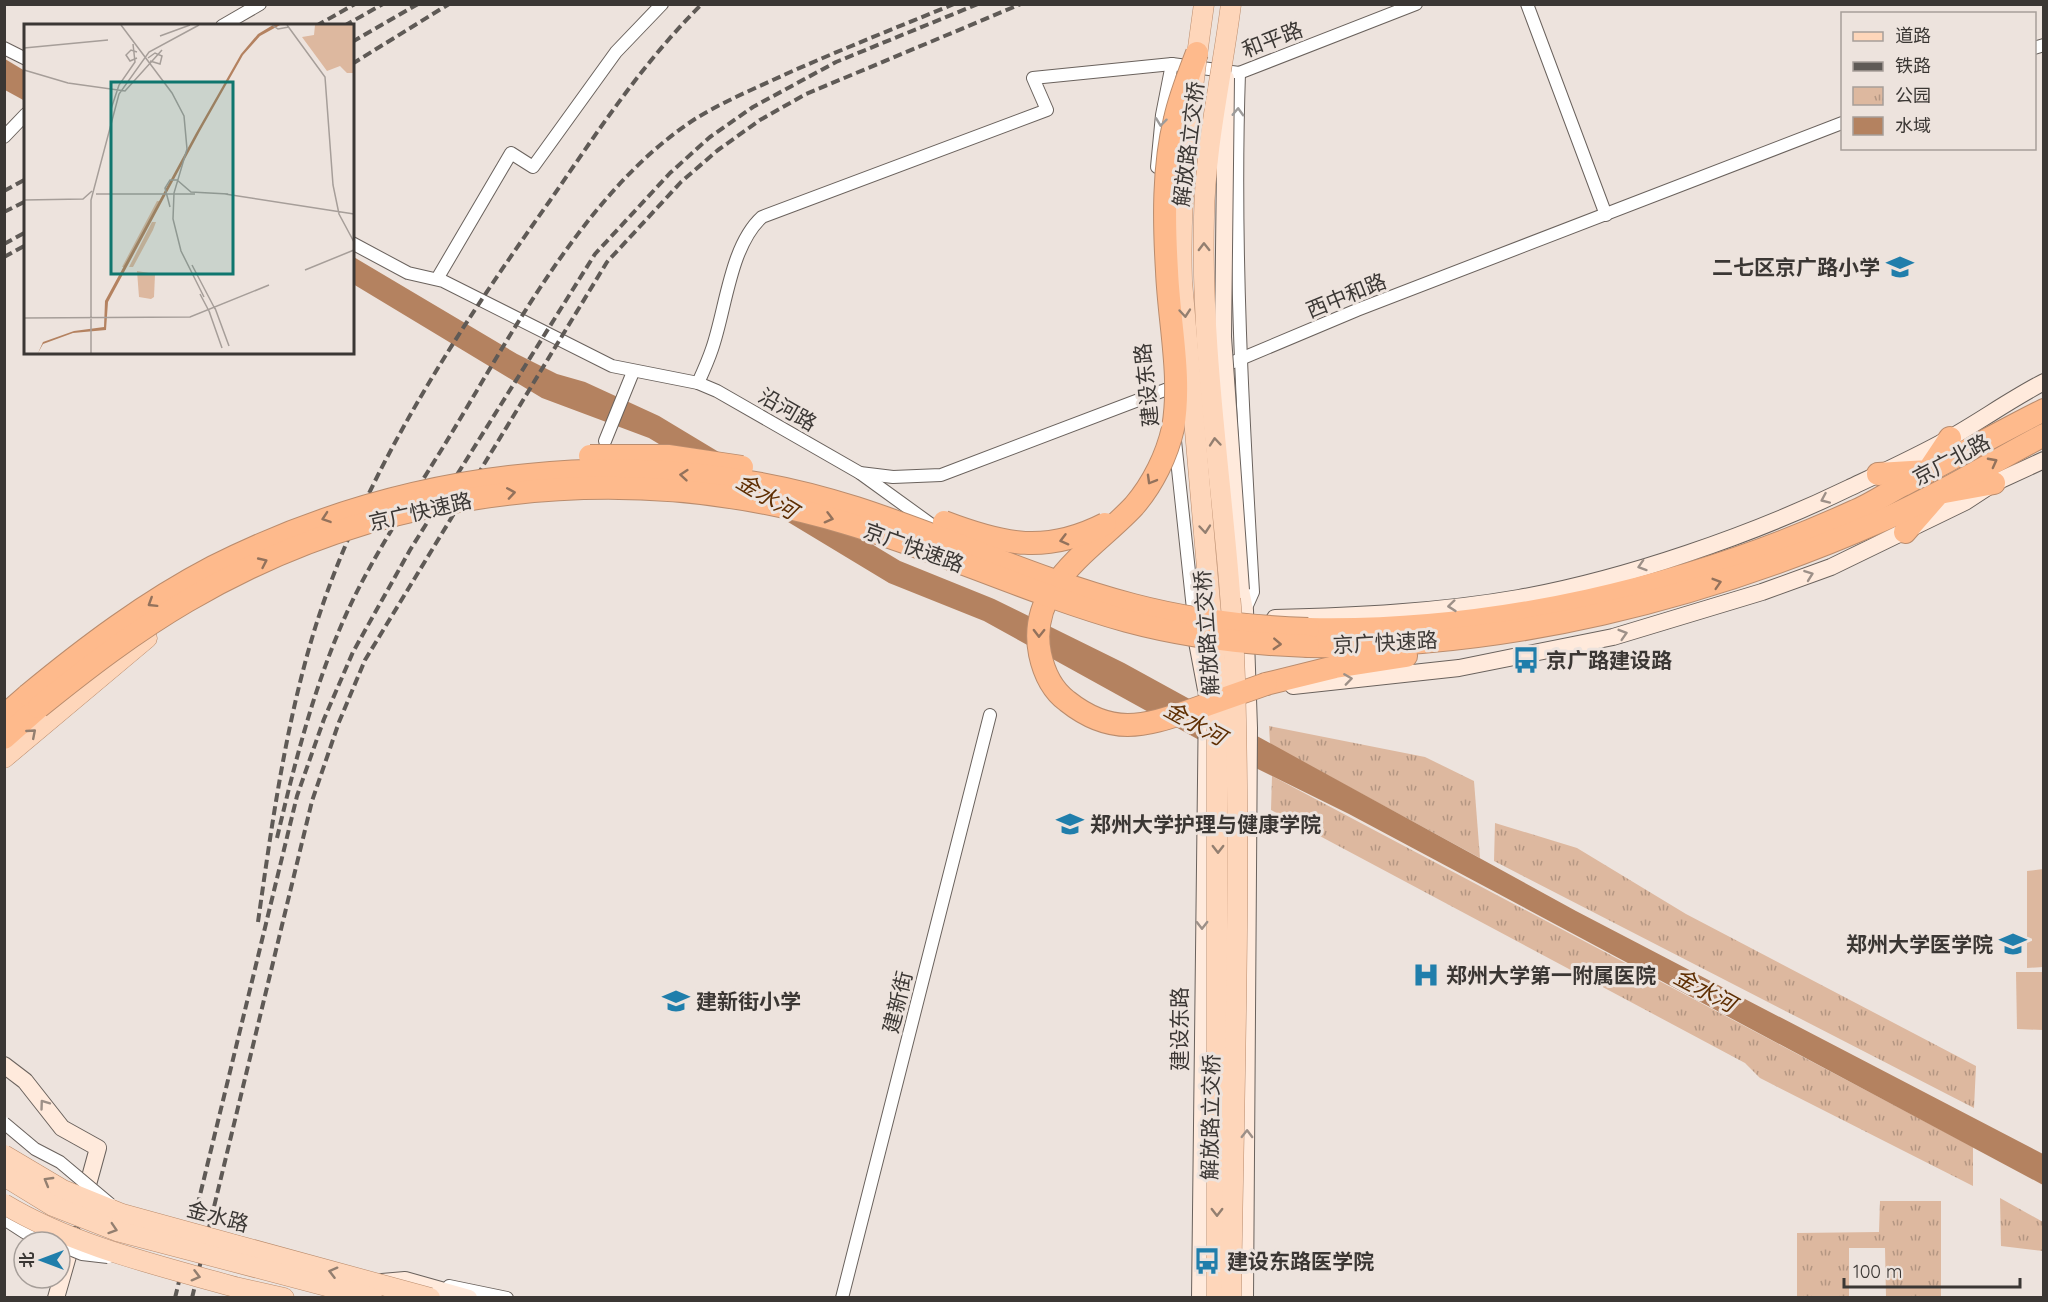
<svg xmlns="http://www.w3.org/2000/svg" width="2048" height="1302" font-family="Quicksand,'Noto Sans SC',sans-serif">
<defs>
<pattern id="park-tufts" width="24" height="20" patternUnits="userSpaceOnUse" patternTransform="scale(1.5)"><rect width="24" height="20" fill="#ddb89f"/><path d="M3 7l-1-3M5 7V3M7 7l1-3M15 17l-1-3M17 17v-4M19 17l1-3" fill="none" stroke="#b49682"/></pattern>
</defs>
<rect width="100%" height="100%" fill="#ede3dd"/>
<!-- park -->
<g fill="url(#park-tufts)">
<path d="M 1269,726 L 1425,757 L 1474,781 L 1480,858 L 1270,744 Z"/>
<path d="M 1272,776 L 1973,1147 L 1973,1186 L 1760,1078 L 1745,1063 L 1271,810 Z"/>
<path d="M 1495,823 L 1577,848 L 1686,914 L 1976,1066 L 1974,1108 L 1494,861 Z"/>
<path d="M 2000,1198 L 2043,1222 L 2043,1251 L 2001,1246 Z"/>
<path d="M 1880,1201 L 1941,1201 L 1941,1297 L 1886,1297 L 1885,1248 L 1849,1248 L 1849,1297 L 1797,1297 L 1797,1233 L 1879,1232 Z"/>
</g>
<!-- pitch -->
<g fill="#ddb89f">
<path d="M 2043,865 L 2043,967 L 2027,968 L 2027,871 L 2043,869 Z"/>
<path d="M 2016,972 L 2043,972 L 2043,1030 L 2017,1029 Z"/>
</g>
<!-- water -->
<g fill="#b48260">
<path d="M 5,59 L 25,71 L 25,101 L 5,90 Z"/>
<path d="M 352,256 L 517,354 L 557,374 L 585,382 L 659,416 L 900,561 L 994,599 L 1124,663 L 1576,911 L 2043,1154 L 2043,1185 L 1349,814 L 1201,741 L 984,621 L 889,583 L 649,438 L 542,398 L 353,284 Z"/>
</g>
<g fill="none" stroke-linecap="round" stroke-linejoin="round">
<defs>
<g id="street">
<path d="M 1527,4 L 1606,215"/>
<path d="M 222,26 L 260,4"/>
<path d="M 4,48 L 26,59"/>
<path d="M 2034,48 L 2044,45"/>
<path d="M 1239,73 C 1233,247 1243,419 1253,592 L 1245,610"/>
<path d="M 4,137 L 26,114"/>
<path d="M 1157,167 L 1162,115 L 1172,64"/>
<path d="M 352,243 L 408,273 L 443,281 L 612,366 L 698,383 L 717,391 L 860,473 L 936,528"/>
<path d="M 437,279 L 511,153 L 533,167 L 616,52 L 662,4"/>
<path d="M 1219,368 L 1357,310 L 1842,123"/>
<path d="M 698,383 C 703,372 708,361 712,349 C 726,309 730,246 762,217 L 1047,110 L 1033,78 L 1172,64 L 1239,73 L 1416,4"/>
<path d="M 605,441 L 633,372"/>
<path d="M 1175,441 L 1193,609"/>
<path d="M 860,473 L 893,477 L 941,475 L 1178,385"/>
<path d="M 4,1219 L 24,1232 L 51,1242"/>
<path d="M 449,1286 L 507,1298"/>
<path d="M 842,1298 L 990,715"/>
</g>
<g id="secondary">
<path d="M 1241,590 L 1245,610 L 1249,728 L 1245,1298"/>
<path d="M 1275,618 C 1356,616 1439,612 1519,598 C 1625,579 1752,535 1849,488 C 1883,472 1918,456 1950,438 C 1982,420 2011,399 2044,382"/>
<path d="M 1194,626 L 1207,695 L 1200,1298"/>
<path d="M 1293,686 L 1459,668 L 1613,637 L 1762,592 L 1831,567 L 1965,502 L 1994,483 L 2044,460"/>
<path d="M 4,1065 L 25,1081 L 62,1128 L 98,1148 L 84,1199"/>
<path d="M 382,1282 L 405,1280 L 469,1298"/>
<path d="M 56,1298 L 74,1235"/>
</g>
<g id="primary">
<path d="M 4,758 L 147,638"/>
<path d="M 235,1287 L 284,1298"/>
</g>
<g id="highway">
<path d="M 1878,474 L 1928,471 L 1950,438"/>
<path d="M 1905,532 L 1939,493 L 1994,483"/>
<path d="M 1308,629 C 1494,633 1686,588 1855,511 C 1872,504 1887,493 1903,485 C 1950,460 1996,434 2044,410"/>
<path d="M 1308,646 C 1506,649 1703,599 1883,520 C 1938,496 1991,463 2044,435"/>
<path d="M 1266,684 L 1335,667 L 1406,656"/>
<path d="M 4,716 L 28,695"/>
<path d="M 4,738 L 39,707"/>
</g>
</defs>
<!-- street casing -->
<use href="#street" stroke="#6a625d" stroke-width="14"/>
<!-- secondary casing -->
<use href="#secondary" stroke="#6a625d" stroke-width="18"/>
<!-- primary casing -->
<use href="#primary" stroke="#ba8c6d" stroke-width="21"/>
<!-- highway casing -->
<use href="#highway" stroke="#ba8c6d" stroke-width="24"/>
<!-- street -->
<use href="#street" stroke="#fff" stroke-width="12"/>
<!-- secondary -->
<use href="#secondary" stroke="#ffeadc" stroke-width="16"/>
<!-- primary -->
<use href="#primary" stroke="#fed6ba" stroke-width="20"/>
<!-- highway -->
<use href="#highway" stroke="#feba8c" stroke-width="22"/>
<!-- rail -->
<g stroke="#5f5a56" stroke-width="4" stroke-dasharray="9 4.5" stroke-linecap="butt">
<path d="M 316,26 L 355,4"/>
<path d="M 344,26 L 383,4"/>
<path d="M 352,42 L 418,4"/>
<path d="M 352,64 L 449,4"/>
<path d="M 4,191 L 26,179"/>
<path d="M 4,212 L 26,201"/>
<path d="M 4,244 L 26,232"/>
<path d="M 4,257 L 26,245"/>
<path d="M 277,838 C 294,766 312,694 341,626 C 368,562 409,503 445,444 C 512,334 585,191 695,119 C 724,101 756,88 786,74 C 842,49 898,27 954,4"/>
<path d="M 258,922 C 272,823 286,721 316,625 C 365,471 456,333 549,202 C 596,134 642,63 702,4"/>
<path d="M 175,1298 L 297,796 L 324,719 L 353,652 L 410,550 L 595,254 L 670,173 L 710,137 L 753,107 L 836,62 L 978,4"/>
<path d="M 192,1298 L 312,801 L 339,722 L 365,660 L 607,262 L 681,182 L 718,150 L 760,120 L 806,94 L 1021,4"/>
</g>
<defs>
<g id="street-bridge">
<path d="M 4,1123 L 35,1149 L 60,1162 L 110,1204"/>
<path d="M 60,1245 L 82,1254 L 108,1257"/>
</g>
<path id="secondary-bridge" d="M 1226,78 L 1223,337 L 1241,590"/>
<g id="primary-bridge">
<path d="M 1204,4 C 1191,97 1179,187 1182,281 L 1217,683 L 1217,1298"/>
<path d="M 1231,4 C 1222,76 1205,145 1204,217 C 1200,372 1230,525 1235,679 C 1241,885 1234,1092 1231,1298"/>
<path d="M 4,1155 L 63,1190 L 122,1214 L 430,1298"/>
<path d="M 4,1176 L 53,1206 L 117,1231 L 372,1298"/>
<path d="M 4,1204 C 74,1246 157,1265 235,1287"/>
</g>
<g id="highway-bridge">
<path d="M 1197,53 C 1189,74 1180,96 1175,119 C 1163,167 1164,222 1167,271 C 1169,322 1182,377 1173,428 C 1167,455 1153,484 1134,506 C 1094,549 1026,585 1040,654 C 1044,673 1051,689 1067,701 C 1111,736 1143,727 1192,710 C 1217,701 1241,693 1266,684"/>
<path d="M 590,456 L 668,456 L 742,467"/>
<path d="M 944,522 C 1004,545 1046,554 1105,524"/>
<path d="M 28,695 C 86,647 146,602 213,567 C 409,468 645,440 856,508 C 949,538 1038,580 1133,605 C 1190,620 1249,627 1308,629"/>
<path d="M 39,707 C 86,669 134,632 187,601 C 384,485 627,457 846,523 C 941,551 1031,594 1127,621 C 1186,637 1247,644 1308,646"/>
</g>
</defs>
<!-- street-bridge casing -->
<use href="#street-bridge" stroke="#6a625d" stroke-width="14" stroke-linecap="butt"/>
<!-- secondary-bridge casing -->
<use href="#secondary-bridge" stroke="#6a625d" stroke-width="18" stroke-linecap="butt"/>
<!-- primary-bridge casing -->
<use href="#primary-bridge" stroke="#ba8c6d" stroke-width="21" stroke-linecap="butt"/>
<!-- highway-bridge casing -->
<use href="#highway-bridge" stroke="#ba8c6d" stroke-width="24" stroke-linecap="butt"/>
<!-- street-bridge -->
<use href="#street-bridge" stroke="#fff" stroke-width="12"/>
<!-- secondary-bridge -->
<use href="#secondary-bridge" stroke="#ffeadc" stroke-width="16"/>
<!-- primary-bridge -->
<use href="#primary-bridge" stroke="#fed6ba" stroke-width="20"/>
<!-- highway-bridge -->
<use href="#highway-bridge" stroke="#feba8c" stroke-width="22"/>
</g>
<!-- one-way arrows -->
<defs><path id="oneway-chevron" d="M-2-3.5L2.5 0L-2 3.5" fill="none" stroke-width="1.6" stroke-linecap="round" stroke-linejoin="round" transform="scale(1.5)"/></defs>
<g stroke="#9d9b9a">
<use href="#oneway-chevron" transform="translate(1238 112) rotate(-88)"/>
<use href="#oneway-chevron" transform="translate(1161 122) rotate(97)"/>
</g>
<g stroke="#937f70">
<use href="#oneway-chevron" transform="translate(1204 247) rotate(-91)"/>
<use href="#oneway-chevron" transform="translate(1185 313) rotate(85)"/>
<use href="#oneway-chevron" transform="translate(1215 442) rotate(-95)"/>
<use href="#oneway-chevron" transform="translate(1205 529) rotate(85)"/>
<use href="#oneway-chevron" transform="translate(32 733) rotate(-41)"/>
<use href="#oneway-chevron" transform="translate(1218 849) rotate(90)"/>
<use href="#oneway-chevron" transform="translate(48 1181) rotate(-150)"/>
<use href="#oneway-chevron" transform="translate(1217 1212) rotate(90)"/>
<use href="#oneway-chevron" transform="translate(113 1229) rotate(18)"/>
<use href="#oneway-chevron" transform="translate(333 1272) rotate(-165)"/>
<use href="#oneway-chevron" transform="translate(196 1276) rotate(15)"/>
</g>
<g stroke="#93725c">
<use href="#oneway-chevron" transform="translate(1993 462) rotate(-28)"/>
<use href="#oneway-chevron" transform="translate(684 475) rotate(-175)"/>
<use href="#oneway-chevron" transform="translate(1151 480) rotate(120)"/>
<use href="#oneway-chevron" transform="translate(511 493) rotate(-9)"/>
<use href="#oneway-chevron" transform="translate(326 518) rotate(161)"/>
<use href="#oneway-chevron" transform="translate(829 518) rotate(15)"/>
<use href="#oneway-chevron" transform="translate(1064 540) rotate(165)"/>
<use href="#oneway-chevron" transform="translate(263 562) rotate(-25)"/>
<use href="#oneway-chevron" transform="translate(1717 583) rotate(-17)"/>
<use href="#oneway-chevron" transform="translate(152 603) rotate(148)"/>
<use href="#oneway-chevron" transform="translate(1039 633) rotate(91)"/>
<use href="#oneway-chevron" transform="translate(1277 644) rotate(3)"/>
</g>
<g stroke="#9d9088">
<use href="#oneway-chevron" transform="translate(1825 499) rotate(156)"/>
<use href="#oneway-chevron" transform="translate(1642 566) rotate(162)"/>
<use href="#oneway-chevron" transform="translate(1809 575) rotate(-20)"/>
<use href="#oneway-chevron" transform="translate(1452 606) rotate(174)"/>
<use href="#oneway-chevron" transform="translate(1623 634) rotate(-17)"/>
<use href="#oneway-chevron" transform="translate(1348 679) rotate(-8)"/>
<use href="#oneway-chevron" transform="translate(1202 925) rotate(90)"/>
<use href="#oneway-chevron" transform="translate(44 1104) rotate(-126)"/>
<use href="#oneway-chevron" transform="translate(1247 1134) rotate(-89)"/>
</g>
<!-- icons -->
<defs>
<symbol id="school-bare" viewBox="-9 -9 18 18"><path d="M0-5L7-2L0 1L-7-2ZM-4 1L0 2.5L4 1V4Q0 6-4 4Z" fill="#207eab" stroke="#ede3dd" stroke-width="2.5" paint-order="stroke"/></symbol>
<symbol id="bus-bare" viewBox="-9 -9 18 18"><path d="M-5-6H5V4H4V6H2V4H-2V6H-4V4H-5ZM-3.5-4V0h7V-4ZM-3.5 1.2v1.5H-2V1.2ZM2 1.2v1.5H3.5V1.2Z" fill="#207eab" stroke="#ede3dd" stroke-width="2.5" paint-order="stroke"/></symbol>
<symbol id="university-bare" viewBox="-9 -9 18 18"><path d="M0-5L7-2L0 1L-7-2ZM-4 1L0 2.5L4 1V4Q0 6-4 4Z" fill="#207eab" stroke="#ede3dd" stroke-width="2.5" paint-order="stroke"/></symbol>
<symbol id="hospital-bare" viewBox="-9 -9 18 18"><path d="M-5-5h3v3.5h4V-5h3V5h-3V1.5h-4V5h-3Z" fill="#207eab" stroke="#ede3dd" stroke-width="2.5" paint-order="stroke"/></symbol>
</defs>
<g fill-rule="evenodd">
<use href="#school-bare" x="1881" y="248" width="38" height="38"/>
<use href="#bus-bare" x="1507" y="641" width="38" height="38"/>
<use href="#university-bare" x="1051" y="805" width="38" height="38"/>
<use href="#university-bare" x="1994" y="925" width="38" height="38"/>
<use href="#hospital-bare" x="1407" y="956" width="38" height="38"/>
<use href="#school-bare" x="657" y="982" width="38" height="38"/>
<use href="#bus-bare" x="1188" y="1242" width="38" height="38"/>
</g>
<g text-anchor="middle" dominant-baseline="central" stroke-width="6" stroke-linejoin="round" paint-order="stroke">
<!-- street labels -->
<g font-size="21" fill="#3b3734" stroke="#ede3dd">
<text transform="translate(1272 39) rotate(-21)">和平路</text>
<text transform="translate(1188 144) rotate(-83)">解放路立交桥</text>
<text transform="translate(1346 295) rotate(-22)">西中和路</text>
<text transform="translate(1146 385) rotate(-96)">建设东路</text>
<text transform="translate(788 409) rotate(30)">沿河路</text>
<text transform="translate(1951 459) rotate(-28)">京广北路</text>
<text transform="translate(420 511) rotate(-13)">京广快速路</text>
<text transform="translate(914 547) rotate(20)">京广快速路</text>
<text transform="translate(1206 633) rotate(-94)">解放路立交桥</text>
<text transform="translate(1385 642) rotate(-3)">京广快速路</text>
<text transform="translate(897 1002) rotate(-76)">建新街</text>
<text transform="translate(1179 1029) rotate(-90)">建设东路</text>
<text transform="translate(1210 1117) rotate(-89)">解放路立交桥</text>
<text transform="translate(218 1216) rotate(15)">金水路</text>
</g>
<!-- poi labels -->
<g font-size="21" font-weight="bold" fill="#3b3734" stroke="#ede3dd" text-anchor="start">
<text x="1880" y="267" text-anchor="end">二七区京广路小学</text>
<text x="1546" y="660">京广路建设路</text>
<text x="1090" y="824">郑州大学护理与健康学院</text>
<text x="1993" y="944" text-anchor="end">郑州大学医学院</text>
<text x="1446" y="975">郑州大学第一附属医院</text>
<text x="696" y="1001">建新街小学</text>
<text x="1227" y="1261">建设东路医学院</text>
</g>
<!-- water labels -->
<g font-size="22" font-style="italic" fill="#5e2e02" stroke="#ede3dd">
<text transform="translate(767 496) rotate(31)">金水河</text>
<text transform="translate(1195 723) rotate(29)">金水河</text>
<text transform="translate(1705 990) rotate(28)">金水河</text>
</g>
</g>
<!-- overview -->
<g transform="translate(24 24)">
<rect width="330" height="330" fill="#ede3dd"/>
<path d="M 291,1 L 330,1 L 330,49 L 323,49 L 316,42 L 303,47 L 278,13 L 290,11 ZM 133,177 L 136,177 L 101,243 L 98,243 ZM 128,198 L 132,198 L 129,206 L 109,243 L 105,243 Z" fill="#ddb89f"/>
<path d="M 113,247 L 131,250 L 130,273 L 127,275 L 115,273 Z" fill="#ddb89f"/>
<path d="M 249,1 L 256,1 L 236,12 L 219,31 L 176,107 L 84,278 L 82,306 L 49,309 L 19,320 L 14,329 L 19,318 L 50,307 L 80,303 L 81,277 L 172,109 L 217,30 L 234,10 Z" fill="#b48260"/>
<path fill="none" stroke="#a69e99" stroke-width="1.5" d="M 97,1 L 148,69 L 160,92 L 163,125 L 150,169 L 149,195 L 157,227 L 180,273M 248,1 L 254,5 L 265,3M 263,1 L 301,53 L 309,161 L 315,190 L 330,218M 136,12 L 166,1M 0,24 L 84,16M 113,34 L 106,37 L 102,31 L 107,26 L 113,28M 124,34 L 131,29 L 138,32 L 136,40 L 126,37M 0,46 L 44,59 L 101,67 L 138,26M 87,85 L 95,61 L 111,38 L 109,20M 72,170 L 171,170M 201,170 L 330,190M 0,176 L 59,175 L 68,167M 146,183 L 141,164 L 146,156 L 153,156 L 167,168 L 204,170M 168,241 L 191,285M 281,246 L 330,226M 176,270 L 186,289M 191,284 L 205,322M 185,287 L 198,324M 0,294 L 166,293 L 245,261M 67,329 L 67,176 L 95,70 L 125,28 L 175,1"/>
<path fill="#0f766e" fill-opacity="0.15" stroke="#0f766e" stroke-width="3" d="M 87,58 L 209,58 L 209,250 L 87,250 Z"/>
<rect width="330" height="330" fill="none" stroke="#3b3734" stroke-width="3"/>
</g>
<!-- border -->
<rect width="2048" height="1302" fill="none" stroke="#3b3734" stroke-width="12"/>
<!-- legend -->
<rect x="1841" y="12" width="195" height="138" fill="#ede3dd" stroke="#a69e99" stroke-width="1.5"/>
<rect x="1853" y="32" width="30" height="9" fill="#fed6ba" stroke="#a69e99" stroke-width="1.5"/>
<text x="1895" y="42" font-size="18" fill="#3b3734">道路</text>
<rect x="1853" y="62" width="30" height="9" fill="#5f5a56" stroke="#a69e99" stroke-width="1.5"/>
<text x="1895" y="72" font-size="18" fill="#3b3734">铁路</text>
<rect x="1853" y="87" width="30" height="18" fill="url(#park-tufts)" stroke="#a69e99" stroke-width="1.5"/>
<text x="1895" y="102" font-size="18" fill="#3b3734">公园</text>
<rect x="1853" y="117" width="30" height="18" fill="#b48260" stroke="#a69e99" stroke-width="1.5"/>
<text x="1895" y="132" font-size="18" fill="#3b3734">水域</text>
<!-- north arrow -->
<g transform="translate(42 1260) rotate(270)"><circle r="28" fill="#ede3dd" stroke="#a69e99" stroke-width="1.5"/>
<path d="M0-4.5L10 22L0 15L-10 22Z" fill="#207eab"/>
<text y="-9" font-size="16" font-weight="bold" text-anchor="middle" fill="#3b3734">北</text>
</g>
<!-- scale -->
<path d="M1844 1278v9h176v-9" fill="none" stroke="#3b3734" stroke-width="3"/>
<text x="1853" y="1278" font-size="18" fill="#3b3734" stroke="#ede3dd" stroke-width="4.5" paint-order="stroke">100 m</text>
</svg>
